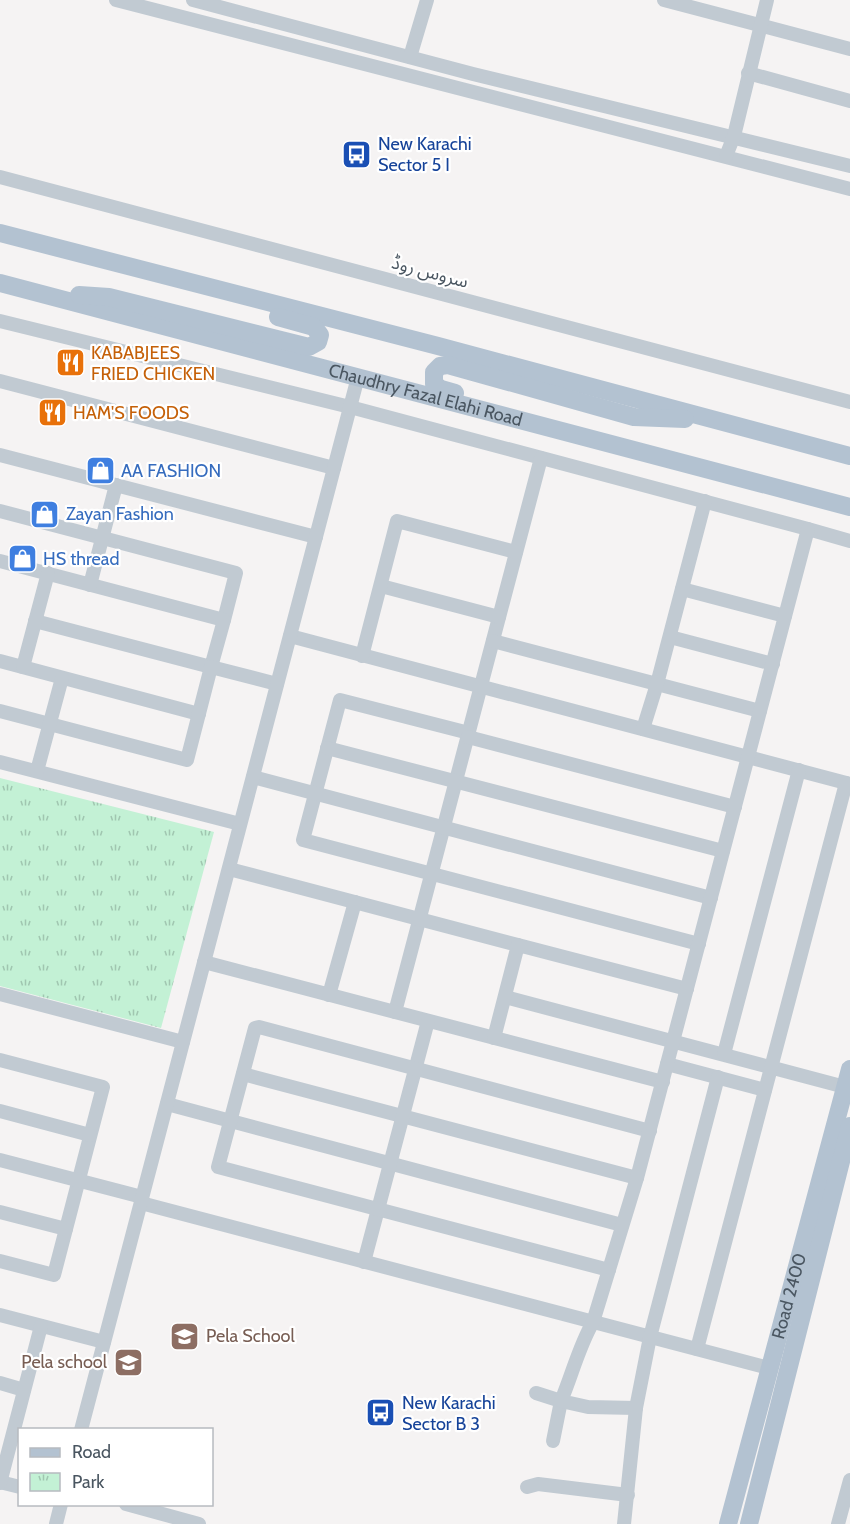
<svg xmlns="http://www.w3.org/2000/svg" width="850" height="1524" font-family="Cabin,'Noto Sans Arabic',sans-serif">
<defs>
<pattern id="park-tufts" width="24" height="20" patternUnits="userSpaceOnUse" patternTransform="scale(1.5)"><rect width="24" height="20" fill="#c3f1d5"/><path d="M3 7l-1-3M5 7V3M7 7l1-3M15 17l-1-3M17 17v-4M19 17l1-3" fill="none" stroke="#a0c6b0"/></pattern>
</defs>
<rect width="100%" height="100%" fill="#f5f3f3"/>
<!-- park -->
<path fill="url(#park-tufts)" d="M 0,778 L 214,832 L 161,1028 L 0,986 Z"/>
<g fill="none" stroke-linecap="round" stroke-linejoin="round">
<!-- minor -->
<g stroke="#c1cad2" stroke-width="14">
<path d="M 116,0 L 850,189"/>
<path d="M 193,0 L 473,74 L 850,166"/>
<path d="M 664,0 L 850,49"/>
<path d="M 410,57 L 427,0"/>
<path d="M 748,73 L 850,101"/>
<path d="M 726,156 L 734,136 L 767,0"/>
<path d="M 0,177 L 850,402"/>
<path d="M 0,321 L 350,407 L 808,529 L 850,541"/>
<path d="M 0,381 L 334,468"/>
<path d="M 0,455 L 316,537"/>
<path d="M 541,458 L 395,1012 L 663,1082"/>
<path d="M 0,511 L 236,573 L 224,620"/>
<path d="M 0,561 L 224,620 L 211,667 L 35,621"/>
<path d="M 90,585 L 116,485"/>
<path d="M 381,586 L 499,617"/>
<path d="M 682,589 L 785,616"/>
<path d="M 290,636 L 850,784"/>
<path d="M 670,637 L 773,664"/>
<path d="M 493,641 L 760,711"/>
<path d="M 362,656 L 397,521 L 516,552"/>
<path d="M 0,661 L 199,714"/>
<path d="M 23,667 L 48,573"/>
<path d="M 0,711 L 187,760 L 211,667 L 277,684"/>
<path d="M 643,729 L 657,684 L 705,501"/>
<path d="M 469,733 L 340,700 L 303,840 L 699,944"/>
<path d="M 468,737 L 735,807"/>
<path d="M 327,748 L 723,851"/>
<path d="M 0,762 L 240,824"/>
<path d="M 37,771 L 62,678"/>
<path d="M 253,777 L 711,898"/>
<path d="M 229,869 L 518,945"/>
<path d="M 204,962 L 395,1012"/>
<path d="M 0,994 L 183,1042"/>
<path d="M 329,995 L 355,902"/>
<path d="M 505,997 L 845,1087"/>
<path d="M 494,1038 L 518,945 L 687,989"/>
<path d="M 724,1054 L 799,770"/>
<path d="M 0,1060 L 103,1087 L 54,1275 L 0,1261"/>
<path d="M 667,1064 L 765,1090"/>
<path d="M 243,1074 L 637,1178"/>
<path d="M 167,1104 L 622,1225"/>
<path d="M 0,1111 L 90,1135"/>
<path d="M 0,1160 L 142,1197"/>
<path d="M 141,1203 L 769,1368"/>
<path d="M 0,1212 L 66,1229"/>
<path d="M 364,1262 L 428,1021"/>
<path d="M 609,1270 L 218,1167 L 255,1028 L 259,1027 L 650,1131"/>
<path d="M 0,1315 L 104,1342"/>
<path d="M 697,1349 L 846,783"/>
<path d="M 0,1383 L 24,1390"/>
<path d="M 536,1393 L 561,1401 L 553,1441"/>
<path d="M 636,1408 L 588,1407 L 561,1401 C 572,1375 579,1346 593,1322 L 637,1178 L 808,529"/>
<path d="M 81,1430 L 358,377"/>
<path d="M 0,1482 L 20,1487"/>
<path d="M 0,1483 L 41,1326"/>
<path d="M 527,1487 L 538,1484 L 628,1495"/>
<path d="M 126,1504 L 199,1524"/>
<path d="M 56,1524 L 61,1504"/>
<path d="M 624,1524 L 636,1408 L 650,1337 L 718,1077"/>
<path d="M 838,1524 L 850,1480"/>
</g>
<!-- major -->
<g stroke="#b3c2d1" stroke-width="18">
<path d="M 0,233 L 438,346 L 850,456"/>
<path id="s1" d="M 0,283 L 850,507"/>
<path d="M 79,295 L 109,297 L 309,347 L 318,342 L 320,335 L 314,327 L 278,317"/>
<path d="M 455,393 L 441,389 L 434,384 L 434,372 L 440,366 L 448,365 L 634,417 L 685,419"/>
<path id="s2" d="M 728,1524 L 850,1069"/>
<path d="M 749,1524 L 850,1126"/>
</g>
</g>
<!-- icons -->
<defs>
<symbol id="bus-square" viewBox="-11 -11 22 22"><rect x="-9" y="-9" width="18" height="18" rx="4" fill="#1a4fb4" stroke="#fff"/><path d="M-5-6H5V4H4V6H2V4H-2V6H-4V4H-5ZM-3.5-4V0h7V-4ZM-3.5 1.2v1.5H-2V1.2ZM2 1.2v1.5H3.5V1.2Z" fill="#fff"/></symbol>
<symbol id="restaurant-square" viewBox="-11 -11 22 22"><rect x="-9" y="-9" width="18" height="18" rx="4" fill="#e8710a" stroke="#fff"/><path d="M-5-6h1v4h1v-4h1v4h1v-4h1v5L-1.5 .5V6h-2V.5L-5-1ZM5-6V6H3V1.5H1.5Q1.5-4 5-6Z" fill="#fff"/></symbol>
<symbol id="shop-square" viewBox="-11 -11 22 22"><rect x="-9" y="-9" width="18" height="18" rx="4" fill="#3f7fe0" stroke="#fff"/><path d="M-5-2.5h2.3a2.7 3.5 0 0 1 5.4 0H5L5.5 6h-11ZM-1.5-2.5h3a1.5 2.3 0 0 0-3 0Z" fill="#fff"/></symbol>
<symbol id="school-square" viewBox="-11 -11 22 22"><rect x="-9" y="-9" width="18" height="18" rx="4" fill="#8d6e63" stroke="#fff"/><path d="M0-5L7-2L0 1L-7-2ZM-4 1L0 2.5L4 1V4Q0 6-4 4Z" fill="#fff"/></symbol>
</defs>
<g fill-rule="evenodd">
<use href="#bus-square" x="340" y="138" width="33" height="33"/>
<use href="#restaurant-square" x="54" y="346" width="33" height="33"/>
<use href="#restaurant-square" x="36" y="396" width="33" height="33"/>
<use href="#shop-square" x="84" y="454" width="33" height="33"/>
<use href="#shop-square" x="28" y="498" width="33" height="33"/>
<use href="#shop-square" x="6" y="542" width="33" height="33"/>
<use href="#school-square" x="168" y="1320" width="33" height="33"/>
<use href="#school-square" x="112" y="1346" width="33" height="33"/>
<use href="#bus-square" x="364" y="1396" width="33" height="33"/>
</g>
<g text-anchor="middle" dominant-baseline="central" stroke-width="4.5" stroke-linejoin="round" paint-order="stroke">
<!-- transit labels -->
<g font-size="18" fill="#164399" stroke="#fff" text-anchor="start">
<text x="378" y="144">New Karachi<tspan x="378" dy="21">Sector 5 I</tspan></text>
<text x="402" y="1403">New Karachi<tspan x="402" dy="21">Sector B 3</tspan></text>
</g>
<!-- street labels -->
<g font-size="18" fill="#4a5661" stroke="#fff">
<text transform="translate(430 272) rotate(15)">سروس روڈ</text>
<text stroke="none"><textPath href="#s1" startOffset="440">Chaudhry Fazal Elahi Road</textPath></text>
<text stroke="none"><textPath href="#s2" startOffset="236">Road 2400</textPath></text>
</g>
<!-- food labels -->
<g font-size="18" fill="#c56008" stroke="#fff" text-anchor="start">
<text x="91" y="353">KABABJEES<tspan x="91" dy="21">FRIED CHICKEN</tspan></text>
<text x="73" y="413">HAM'S FOODS</text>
</g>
<!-- shop labels -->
<g font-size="18" fill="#366cbe" stroke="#fff" text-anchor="start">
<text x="121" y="471">AA FASHION</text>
<text x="66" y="514">Zayan Fashion</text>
<text x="43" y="559">HS thread</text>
</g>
<!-- education labels -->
<g font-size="18" fill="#785e54" stroke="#fff" text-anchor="start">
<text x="206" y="1336">Pela School</text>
<text x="107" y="1362" text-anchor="end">Pela school</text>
</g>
</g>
<!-- legend -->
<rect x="18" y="1428" width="195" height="78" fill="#ffffff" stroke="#b7bbc0" stroke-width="1.5"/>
<rect x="30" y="1448" width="30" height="9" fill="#b3c2d1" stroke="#b7bbc0" stroke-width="1.5"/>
<text x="72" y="1458" font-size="18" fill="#4a5661">Road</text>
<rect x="30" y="1473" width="30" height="18" fill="url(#park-tufts)" stroke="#b7bbc0" stroke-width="1.5"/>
<text x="72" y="1488" font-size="18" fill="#4a5661">Park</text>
</svg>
